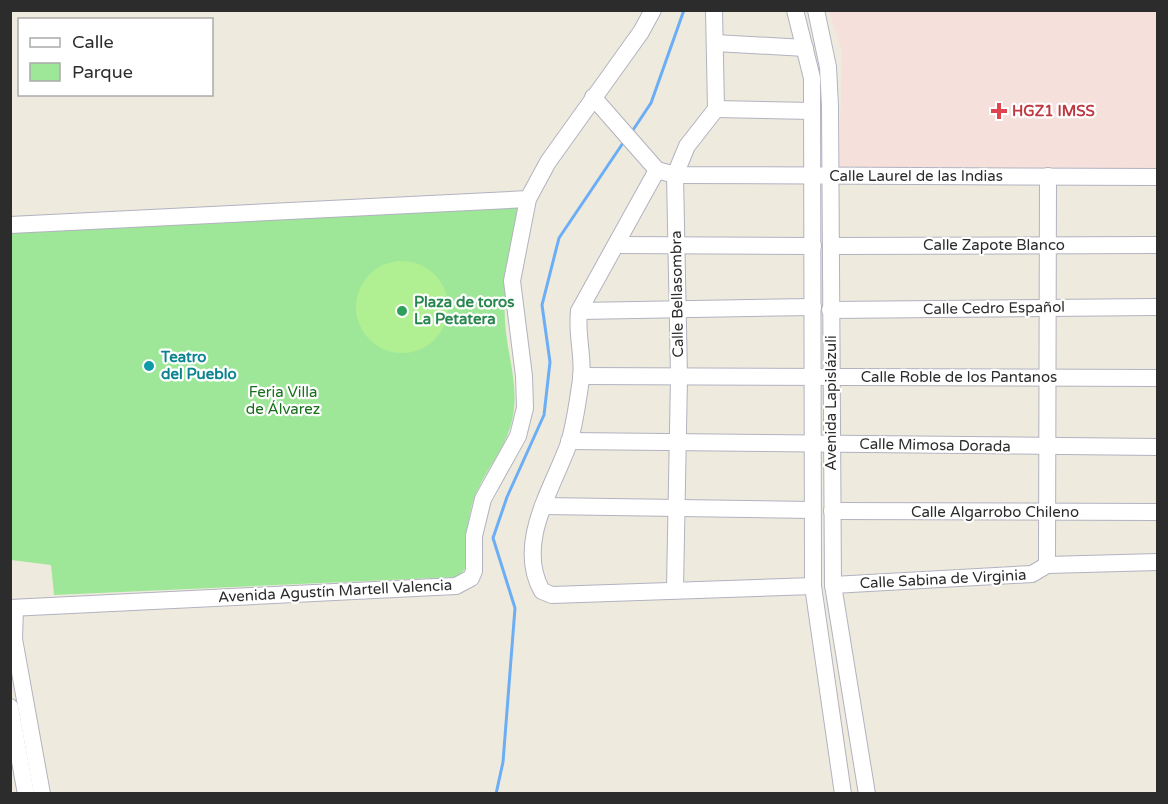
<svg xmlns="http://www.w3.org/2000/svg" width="1168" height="804" font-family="'Varela Round',sans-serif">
<rect width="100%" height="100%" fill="#eeebde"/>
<!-- medical -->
<path fill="#f5e0db" d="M 829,11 L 1157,11 L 1157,171 L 839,172 L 842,51 Z"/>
<!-- green -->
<path fill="#9fe798" d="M 518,204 C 511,244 503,282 505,322 C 507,352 517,379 514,409 C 511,441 490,463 477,491 C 467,514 465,543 466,568 L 457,577 L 54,595 L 51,565 L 11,560 L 11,230 Z"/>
<!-- pitch -->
<circle fill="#b1ef93" cx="402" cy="307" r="46"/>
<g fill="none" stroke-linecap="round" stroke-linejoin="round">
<!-- stream -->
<g stroke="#6caef5" stroke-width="3">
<path d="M 631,133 L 651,103 L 684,10"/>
<path d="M 496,794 L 503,762 L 515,608 L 493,538 L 507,497 L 544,415 L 550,362 L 542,305 L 559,238 L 625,140"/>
</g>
<defs>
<g id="minor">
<path d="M 795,10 L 812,78 L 813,586 L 843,794"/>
<path d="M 816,10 L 828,67 L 830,106 L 833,585 L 867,794"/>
<path d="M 715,43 L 805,48"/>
<path d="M 593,97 L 657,170 L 675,175 L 1158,177"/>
<path d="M 716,109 L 812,111"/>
<path d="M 657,170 L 579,311 C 576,334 584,357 581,379 C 578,400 575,423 569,443 C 553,488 515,543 542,591 L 552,595 L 813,586"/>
<path d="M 10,225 L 528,199"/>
<path d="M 616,245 L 813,246"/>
<path d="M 831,246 L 1158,245"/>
<path d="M 830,310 L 1158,307"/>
<path d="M 579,311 L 813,307"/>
<path d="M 581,376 L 1158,378"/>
<path d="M 569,441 L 1158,447"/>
<path d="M 543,506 L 812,510"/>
<path d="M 832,511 L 1158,512"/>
<path d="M 1047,565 L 1048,176"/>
<path d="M 833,585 L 1032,574 L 1047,565 L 1158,562"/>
<path d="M 675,589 L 679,377 L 675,175 L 687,146 L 716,109 L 714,10"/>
<path d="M 10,608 L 456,586 L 471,578 L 474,571 L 474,536 L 483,499 L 518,436 L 525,408 L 524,376 L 512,281 L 528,199 L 548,162 L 641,32 L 653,10"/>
<path d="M 15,608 L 14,639 L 42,794"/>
<path d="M 10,707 L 26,794"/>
</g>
</defs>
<!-- minor casing -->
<use href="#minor" stroke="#b2b2c0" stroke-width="18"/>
<!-- minor -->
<use href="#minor" stroke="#fff" stroke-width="16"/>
</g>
<!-- markers -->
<path fill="#e0444e" stroke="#fff" stroke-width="2" d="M996 102h6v6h6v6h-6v6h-6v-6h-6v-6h6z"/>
<circle fill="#2e9e5b" stroke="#fff" stroke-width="2" cx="402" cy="311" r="6"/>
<circle fill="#0f9aa8" stroke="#fff" stroke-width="2" cx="149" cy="366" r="6"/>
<g text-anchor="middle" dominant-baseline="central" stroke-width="4.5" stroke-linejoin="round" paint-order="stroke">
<!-- health labels -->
<g font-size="15" font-weight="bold" fill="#be3a42" stroke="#fff" text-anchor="start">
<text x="1012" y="111">HGZ1 IMSS</text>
</g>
<!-- street labels -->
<g font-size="15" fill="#2c2c2c" stroke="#fff">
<text x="916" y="176">Calle Laurel de las Indias</text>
<text x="994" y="245">Calle Zapote Blanco</text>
<text transform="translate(677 294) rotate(-91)">Calle Bellasombra</text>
<text transform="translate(994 308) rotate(-1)">Calle Cedro Español</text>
<text x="959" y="377">Calle Roble de los Pantanos</text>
<text transform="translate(831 403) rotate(-90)">Avenida Lapislázuli</text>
<text transform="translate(935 445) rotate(1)">Calle Mimosa Dorada</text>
<text x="995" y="512">Calle Algarrobo Chileno</text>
<text transform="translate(943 579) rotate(-3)">Calle Sabina de Virginia</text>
<text transform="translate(335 591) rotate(-3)">Avenida Agustín Martell Valencia</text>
</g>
<!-- leisure labels -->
<g font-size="15" font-weight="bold" fill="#27864d" stroke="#fff" text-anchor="start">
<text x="414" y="302">Plaza de toros<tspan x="414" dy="17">La Petatera</tspan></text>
</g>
<!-- culture labels -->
<g font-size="15" font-weight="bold" fill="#0d838f" stroke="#fff" text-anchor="start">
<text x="161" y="357">Teatro<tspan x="161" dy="17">del Pueblo</tspan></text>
</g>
<!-- park labels -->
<g font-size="15" fill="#176e1b" stroke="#fff">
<text x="283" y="392">Feria Villa<tspan x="283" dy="17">de Álvarez</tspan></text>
</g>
</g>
<!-- border -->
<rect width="1168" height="804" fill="none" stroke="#2c2c2c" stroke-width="24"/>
<!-- legend -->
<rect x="18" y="18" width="195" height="78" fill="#ffffff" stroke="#ababab" stroke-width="1.5"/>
<rect x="30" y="38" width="30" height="9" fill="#ffffff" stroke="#ababab" stroke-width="1.5"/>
<text x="72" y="48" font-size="18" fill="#2c2c2c">Calle</text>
<rect x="30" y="63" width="30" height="18" fill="#9fe798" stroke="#ababab" stroke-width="1.5"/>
<text x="72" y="78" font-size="18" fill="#2c2c2c">Parque</text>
</svg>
